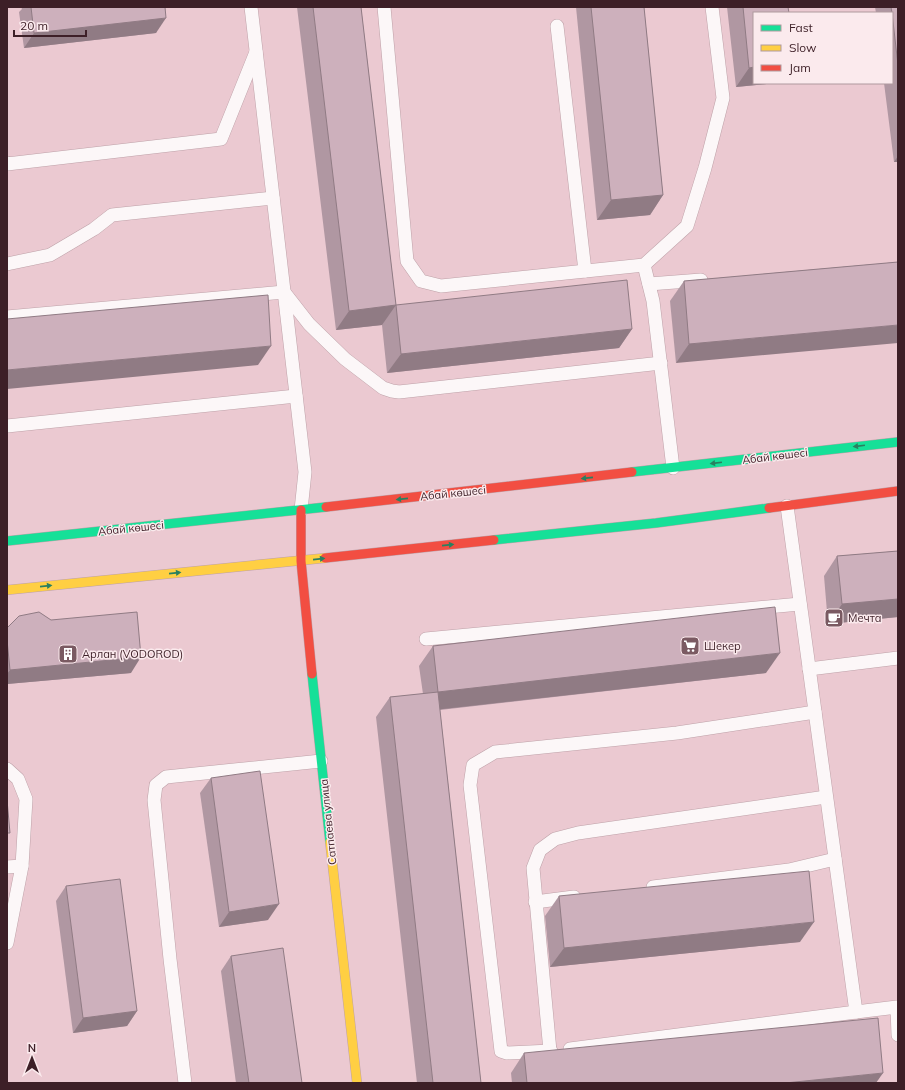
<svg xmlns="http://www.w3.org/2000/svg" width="905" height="1090" font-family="Mulish,sans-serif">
<rect width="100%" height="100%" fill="#ebc9d1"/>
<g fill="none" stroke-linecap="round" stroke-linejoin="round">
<defs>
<g id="lane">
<path d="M 251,7 L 305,472 L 301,510"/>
<path d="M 384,7 L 407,261 L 421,281 L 441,286 L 644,265 L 687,226 L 705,168 L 723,98 L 712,7"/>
<path d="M 557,26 L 585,271"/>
<path d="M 7,163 L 7,164 L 221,139 L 256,52"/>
<path d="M 7,264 L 50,255 L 94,229 L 112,215 L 273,198"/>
<path d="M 644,265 L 653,301 L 673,468"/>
<path d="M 649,284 L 701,280"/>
<path d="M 7,317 L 284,292 L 309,324 L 345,359 L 383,388 L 392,391 L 399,392 L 661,363"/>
<path d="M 7,426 L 296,396"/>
<path d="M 787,506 L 856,1012 L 897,1007 L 898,1035"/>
<path d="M 426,639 L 800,604"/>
<path d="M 809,669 L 898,658"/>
<path d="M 7,769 L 18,779 L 26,799 L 22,866 L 7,943"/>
<path d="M 7,867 L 22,866"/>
<path d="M 653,887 L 789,870 L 835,859"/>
<path d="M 535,902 L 574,897"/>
<path d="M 570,1049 L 856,1012"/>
<path d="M 550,1051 L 533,868 L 540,850 L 555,839 L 578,833 L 826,797"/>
<path d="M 551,1051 L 507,1053 L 501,1051 L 470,785 L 473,765 L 495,752 L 677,733 L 815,712"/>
<path d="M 185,1083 L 170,959 L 154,800 L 156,785 L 166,777 L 321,761"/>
</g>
<g id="fast">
<path d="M 632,472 L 898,442"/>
<path d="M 494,540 L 656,523 L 769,508"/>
<path d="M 7,541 L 326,507"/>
<path d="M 312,674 L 330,842"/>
</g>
<g id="slow">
<path d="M 7,590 L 325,558"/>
<path d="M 330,842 L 357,1083"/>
</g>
<g id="jam">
<path d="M 326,507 L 632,472"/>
<path d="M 769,508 L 898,491"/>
<path d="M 301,510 L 301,561 L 312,674"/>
<path d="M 325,558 L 494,540"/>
</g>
</defs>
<!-- lane casing -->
<use href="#lane" stroke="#bea1a8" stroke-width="14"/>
<!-- fast casing -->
<use href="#fast" stroke="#bea1a8" stroke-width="10"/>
<!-- slow casing -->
<use href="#slow" stroke="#bea1a8" stroke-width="10"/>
<!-- jam casing -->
<use href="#jam" stroke="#bea1a8" stroke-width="10"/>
<!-- lane -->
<use href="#lane" stroke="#fcf7f8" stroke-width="13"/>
<!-- fast -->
<use href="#fast" stroke="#16e098" stroke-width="9"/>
<!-- slow -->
<use href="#slow" stroke="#ffcf43" stroke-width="9"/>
<!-- jam -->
<use href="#jam" stroke="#f24e42" stroke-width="9"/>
</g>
<!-- wall -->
<g fill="#b097a2">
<path d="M 21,7 L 165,7 L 156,33 L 24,48 L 19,12 L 22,9 Z"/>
<path d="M 297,7 L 361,7 L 396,305 L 632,329 L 619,348 L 387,373 L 382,325 L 336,330 Z"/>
<path d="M 576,7 L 644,7 L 663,195 L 650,215 L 597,220 Z"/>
<path d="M 727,7 L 788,7 L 754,83 L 776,83 L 736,87 Z"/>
<path d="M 875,7 L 898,7 L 898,162 L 894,162 L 884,83 L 892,83 L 892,13 L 876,13 Z"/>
<path d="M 898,262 L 676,363 L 670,301 L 684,281 Z"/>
<path d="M 898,551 L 898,617 L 828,624 L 824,576 L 837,556 Z"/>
<path d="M 51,620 L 131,673 L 7,684 L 7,628 Z"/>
<path d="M 433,646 L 766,673 L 440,710 L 481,1083 L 417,1083 L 376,717 L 390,697 L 423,694 L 419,666 Z"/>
<path d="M 211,778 L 268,920 L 219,927 L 200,793 Z"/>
<path d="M 66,886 L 137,1011 L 127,1026 L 73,1033 L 56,901 Z"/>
<path d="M 559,896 L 800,942 L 550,967 L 545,916 Z"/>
<path d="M 231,956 L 302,1083 L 236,1083 L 221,971 Z"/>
<path d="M 524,1053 L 876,1083 L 512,1083 L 511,1073 Z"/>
</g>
<!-- shaded-wall -->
<g fill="#907b84">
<path d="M 166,18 L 156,33 L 24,48 L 34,33 Z"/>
<path d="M 754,67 L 754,83 L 776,83 L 736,87 L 749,68 Z"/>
<path d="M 898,156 L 898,162 L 894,162 Z"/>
<path d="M 663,195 L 650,215 L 597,220 L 611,200 Z"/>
<path d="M 396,305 L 382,325 L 336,330 L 349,311 Z"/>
<path d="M 898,325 L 898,343 L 676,363 L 689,344 Z"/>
<path d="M 632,329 L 619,348 L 387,373 L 401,354 Z"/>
<path d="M 271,346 L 258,365 L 7,389 L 7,370 Z"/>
<path d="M 898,599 L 898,617 L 828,624 L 842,604 Z"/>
<path d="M 780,653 L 766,673 L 425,711 L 438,692 Z"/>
<path d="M 141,657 L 131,673 L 7,684 L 7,674 L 10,670 Z"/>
<path d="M 279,904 L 268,920 L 219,927 L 229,912 Z"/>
<path d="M 814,922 L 800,942 L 550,967 L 564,948 Z"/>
<path d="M 137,1011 L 127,1026 L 73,1033 L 83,1018 Z"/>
<path d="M 883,1073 L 876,1083 L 785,1083 Z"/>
</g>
<!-- building -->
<g fill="#cdb0bc" stroke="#907b84">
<path d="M 31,7 L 165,7 L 166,18 L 34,33 Z"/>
<path d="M 313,7 L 361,7 L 396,305 L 349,311 Z"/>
<path d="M 591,7 L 644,7 L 663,195 L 611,200 Z"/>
<path d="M 743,7 L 788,7 L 789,13 L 754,13 L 754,67 L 749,68 Z"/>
<path d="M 891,7 L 898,7 L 898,65 L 892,13 Z"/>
<path d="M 898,262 L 898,325 L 689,344 L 684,281 Z"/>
<path d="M 627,280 L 632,329 L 401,354 L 396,305 Z"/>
<path d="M 268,295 L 271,346 L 7,370 L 7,319 Z"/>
<path d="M 898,551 L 898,599 L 842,604 L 837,556 Z"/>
<path d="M 775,607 L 780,653 L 438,692 L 433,646 Z"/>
<path d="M 39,612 L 51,620 L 137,612 L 141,657 L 10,670 L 7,640 L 7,628 L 19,616 Z"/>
<path d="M 438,692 L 481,1083 L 433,1083 L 390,697 Z"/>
<path d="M 260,771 L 279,904 L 229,912 L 211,778 Z"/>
<path d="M 7,800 L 10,833 L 7,833 Z"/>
<path d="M 809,871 L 814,922 L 564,948 L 559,896 Z"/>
<path d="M 120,879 L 137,1011 L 83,1018 L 66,886 Z"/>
<path d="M 283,948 L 302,1083 L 249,1083 L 231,956 Z"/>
<path d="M 878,1018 L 883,1073 L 785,1083 L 527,1083 L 524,1053 Z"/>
</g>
<!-- one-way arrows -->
<defs><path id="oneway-solid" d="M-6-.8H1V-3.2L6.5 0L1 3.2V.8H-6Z"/></defs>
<g fill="#2a8060">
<use href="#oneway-solid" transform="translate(859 446) rotate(173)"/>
<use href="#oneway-solid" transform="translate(716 463) rotate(173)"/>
<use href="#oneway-solid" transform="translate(587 478) rotate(174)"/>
<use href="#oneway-solid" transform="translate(402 499) rotate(174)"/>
<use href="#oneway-solid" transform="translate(448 545) rotate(-6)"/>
<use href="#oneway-solid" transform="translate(319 559) rotate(-6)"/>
<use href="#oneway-solid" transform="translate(175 573) rotate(-6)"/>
<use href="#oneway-solid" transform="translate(46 586) rotate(-6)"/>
</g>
<!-- icons -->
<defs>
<symbol id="cafe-square" viewBox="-11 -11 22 22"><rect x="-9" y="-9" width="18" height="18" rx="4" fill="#7a5a62" stroke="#fbeaed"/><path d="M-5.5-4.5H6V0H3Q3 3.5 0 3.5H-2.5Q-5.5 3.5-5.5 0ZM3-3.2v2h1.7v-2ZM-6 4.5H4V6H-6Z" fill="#fff"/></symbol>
<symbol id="supermarket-square" viewBox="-11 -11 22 22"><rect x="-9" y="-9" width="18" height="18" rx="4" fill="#7a5a62" stroke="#fbeaed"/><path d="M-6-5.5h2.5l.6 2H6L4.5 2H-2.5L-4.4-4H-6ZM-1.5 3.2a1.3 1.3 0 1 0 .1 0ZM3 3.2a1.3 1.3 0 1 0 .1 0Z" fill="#fff"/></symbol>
<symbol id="building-square" viewBox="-11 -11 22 22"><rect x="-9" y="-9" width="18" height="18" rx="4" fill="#7a5a62" stroke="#fbeaed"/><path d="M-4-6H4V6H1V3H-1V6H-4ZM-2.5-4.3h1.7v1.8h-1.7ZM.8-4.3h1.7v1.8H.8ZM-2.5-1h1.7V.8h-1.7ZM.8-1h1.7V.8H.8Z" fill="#fff"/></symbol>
</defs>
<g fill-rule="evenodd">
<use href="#cafe-square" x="823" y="607" width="22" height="22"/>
<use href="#supermarket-square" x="679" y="635" width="22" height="22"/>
<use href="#building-square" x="57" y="643" width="22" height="22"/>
</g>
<g text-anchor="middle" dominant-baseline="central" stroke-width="3" stroke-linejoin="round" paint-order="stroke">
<!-- street labels -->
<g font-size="11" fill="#3d1f27" stroke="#fbeaed">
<text transform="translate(775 456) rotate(-7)">Абай көшесі</text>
<text transform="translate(453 493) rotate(-6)">Абай көшесі</text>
<text transform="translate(131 528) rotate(-6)">Абай көшесі</text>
<text transform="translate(328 822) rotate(-96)">Сатпаева улица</text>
</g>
<!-- poi labels -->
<g font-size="11" fill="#3d1f27" stroke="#fbeaed" text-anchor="start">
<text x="848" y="618">Мечта</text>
<text x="704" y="646">Шекер</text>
<text x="82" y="654">Арлан (VODOROD)</text>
</g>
</g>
<!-- border -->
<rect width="905" height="1090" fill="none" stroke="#3d1f27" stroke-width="16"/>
<!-- legend -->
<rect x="753" y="12" width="140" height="72" fill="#fbeaed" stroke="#af999e"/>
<rect x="761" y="25" width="20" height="6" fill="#16e098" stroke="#af999e"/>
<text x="789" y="32" font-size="12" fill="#3d1f27">Fast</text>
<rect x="761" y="45" width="20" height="6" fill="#ffcf43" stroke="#af999e"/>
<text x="789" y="52" font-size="12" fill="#3d1f27">Slow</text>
<rect x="761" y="65" width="20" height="6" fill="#f24e42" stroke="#af999e"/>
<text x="789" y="72" font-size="12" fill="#3d1f27">Jam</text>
<!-- north arrow -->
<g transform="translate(32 1058)" stroke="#fbeaed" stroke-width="3" paint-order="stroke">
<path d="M0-3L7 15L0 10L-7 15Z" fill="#3d1f27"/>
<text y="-6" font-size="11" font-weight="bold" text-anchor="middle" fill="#3d1f27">N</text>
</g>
<!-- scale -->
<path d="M14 30v6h72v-6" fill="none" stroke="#3d1f27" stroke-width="2"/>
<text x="20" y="30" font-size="12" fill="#3d1f27" stroke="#fbeaed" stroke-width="3" paint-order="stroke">20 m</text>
</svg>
